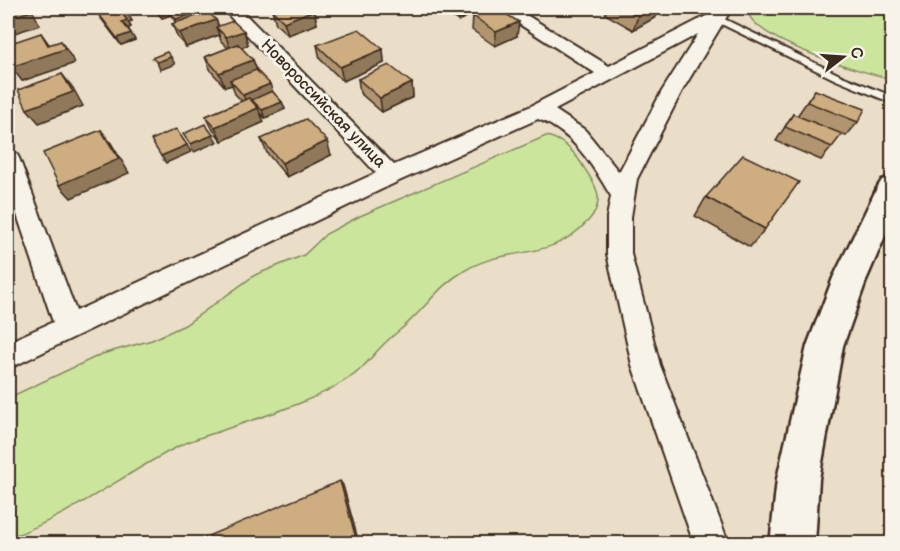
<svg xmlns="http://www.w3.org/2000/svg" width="900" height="551" font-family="'Balsamiq Sans',sans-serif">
<rect width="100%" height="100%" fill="#ebdec9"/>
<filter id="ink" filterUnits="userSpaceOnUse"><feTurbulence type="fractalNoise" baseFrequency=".0167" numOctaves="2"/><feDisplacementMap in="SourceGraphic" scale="12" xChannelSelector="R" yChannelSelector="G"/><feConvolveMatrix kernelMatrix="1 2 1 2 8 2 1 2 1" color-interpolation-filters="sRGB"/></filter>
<g filter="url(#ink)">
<!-- green -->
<g fill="#cbe69c" stroke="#83885d" stroke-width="1.5">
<path d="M 747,8 L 892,8 L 892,79 C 865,73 748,40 747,8 Z"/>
<path d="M 546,136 C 563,139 574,151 583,166 C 596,185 607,201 588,221 C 548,264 508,244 464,271 C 443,283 431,300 414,317 C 404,328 391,336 381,347 C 372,356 363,369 352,376 C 313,403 262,416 218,432 C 205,436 191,440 179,446 C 122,475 69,517 8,538 L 8,398 L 102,354 L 152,340 L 185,325 L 255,275 L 304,255 L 326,234 L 360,216 Z"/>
</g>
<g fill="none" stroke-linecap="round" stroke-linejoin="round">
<defs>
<path id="lane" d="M 716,15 L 842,76 L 892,96 L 892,103 L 836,80 L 713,20 L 712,18 Z"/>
<path id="street" d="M 222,8 L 239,8 L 394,165 L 531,106 L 595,73 L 499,11 L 497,8 L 515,8 L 609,66 L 710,14 L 716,8 L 732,8 L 682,91 L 637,179 L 631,217 L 631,254 L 660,365 L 729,544 L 694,544 L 632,365 L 607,254 L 607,217 L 611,196 C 592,165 574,133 538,119 L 399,181 L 8,369 L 8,342 L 53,322 L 8,188 L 8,151 L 16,153 L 19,158 L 76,311 L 376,173 ZM 698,34 L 662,91 L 619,172 L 585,130 L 555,110 Z"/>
<path id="secondary" d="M 892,177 L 892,220 L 867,278 L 843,346 L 819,479 L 815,544 L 770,544 L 777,479 L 807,346 L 833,278 L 877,188 L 882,180 Z"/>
</defs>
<!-- lane casing -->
<use href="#lane" stroke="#3b2a1e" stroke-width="4"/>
<!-- street casing -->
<use href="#street" stroke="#3b2a1e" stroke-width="4"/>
<!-- secondary casing -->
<use href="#secondary" stroke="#3b2a1e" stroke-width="5"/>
<!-- lane -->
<use href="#lane" fill="#f7f3e8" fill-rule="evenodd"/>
<!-- street -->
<use href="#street" fill="#f7f3e8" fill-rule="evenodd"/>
<!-- secondary -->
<use href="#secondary" fill="#f7f3e8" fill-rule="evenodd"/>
</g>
<!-- wall -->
<g fill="#b1956f" stroke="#3b2a1e" stroke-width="1.5">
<path d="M 152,8 L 184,8 L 195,13 L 196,16 L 216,20 L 219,26 L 244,31 L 248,45 L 241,48 L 253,60 L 257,70 L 272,91 L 282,102 L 285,109 L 265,118 L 260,113 L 264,122 L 222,141 L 213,130 L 206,116 L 242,101 L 235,94 L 232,85 L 225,87 L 211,71 L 205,57 L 228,48 L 221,41 L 219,35 L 186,47 L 178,38 L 172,24 L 176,23 L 171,15 L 162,18 Z"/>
<path d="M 438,8 L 480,8 L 479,11 L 458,21 Z"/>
<path d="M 607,8 L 660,8 L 656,17 L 633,30 L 605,14 Z"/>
<path d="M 95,9 L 117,10 L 128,14 L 132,21 L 128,22 L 131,27 L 128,28 L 135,40 L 121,45 L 100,17 Z"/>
<path d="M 272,10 L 314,10 L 317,24 L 288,35 L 276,24 Z"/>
<path d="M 473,16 L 517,36 L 495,46 L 472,30 Z"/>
<path d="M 317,45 L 383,49 L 384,63 L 343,81 L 320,59 Z"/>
<path d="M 358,79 L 412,83 L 413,97 L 382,112 L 360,93 Z"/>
<path d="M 815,90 L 858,122 L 846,136 L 797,116 Z"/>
<path d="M 793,114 L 832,147 L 821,160 L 776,141 Z"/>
<path d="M 261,139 L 331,155 L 287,177 L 267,153 Z"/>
<path d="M 706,197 L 765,229 L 750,247 L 695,216 Z"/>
</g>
<!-- shaded-wall -->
<g fill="#90795a" stroke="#3b2a1e" stroke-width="1.5">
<path d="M 29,8 L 31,8 L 40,25 L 8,35 L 8,18 Z"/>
<path d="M 157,8 L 184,8 L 186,10 L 170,13 L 171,15 L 162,18 Z"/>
<path d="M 458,8 L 480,8 L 479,11 L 458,21 Z"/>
<path d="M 653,8 L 660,8 L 656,17 L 633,30 L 638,16 Z"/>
<path d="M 314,10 L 317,24 L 288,35 L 284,22 Z"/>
<path d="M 195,13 L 198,20 L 180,26 L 176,19 Z"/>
<path d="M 128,14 L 132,21 L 128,22 L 131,27 L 126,29 L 122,22 L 123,15 Z"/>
<path d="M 216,20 L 221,33 L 216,27 L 219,35 L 186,47 L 179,33 Z"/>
<path d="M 519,22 L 517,36 L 495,46 L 496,32 Z"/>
<path d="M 244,31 L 248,45 L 231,51 L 226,37 Z"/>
<path d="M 41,33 L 51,47 L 61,41 L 75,63 L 22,81 L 16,73 L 13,74 L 8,68 L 8,60 L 48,45 Z"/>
<path d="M 131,33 L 135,40 L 121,45 L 117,38 Z"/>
<path d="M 383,49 L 384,63 L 343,81 L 340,67 Z"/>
<path d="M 171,57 L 175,64 L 160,70 L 157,62 Z"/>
<path d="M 253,60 L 258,74 L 230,80 L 232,85 L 225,87 L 219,73 Z"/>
<path d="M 62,74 L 73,88 L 83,106 L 39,123 L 27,109 Z"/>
<path d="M 412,83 L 413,97 L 382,112 L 380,98 Z"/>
<path d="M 270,84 L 275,98 L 252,100 L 249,109 L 243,95 Z"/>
<path d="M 282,102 L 285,109 L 265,118 L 262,110 Z"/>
<path d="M 258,108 L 264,122 L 222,141 L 215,127 Z"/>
<path d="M 101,130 L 111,143 L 129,173 L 71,198 L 59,185 Z"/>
<path d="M 213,135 L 217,142 L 194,152 L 190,144 Z"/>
<path d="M 327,141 L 331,155 L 287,177 L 282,163 Z"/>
<path d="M 187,145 L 191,152 L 166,163 L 161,156 Z"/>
<path d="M 340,481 L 343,485 L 359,543 L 354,543 Z"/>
</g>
<!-- building -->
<g fill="#cead81" stroke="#3b2a1e" stroke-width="1.5">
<path d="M 8,8 L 29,8 L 31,11 L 8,18 Z"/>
<path d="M 101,8 L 114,8 L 117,10 L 124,10 L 128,14 L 123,15 L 127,20 L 122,22 L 131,33 L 117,38 L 95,9 Z"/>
<path d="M 186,8 L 190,8 L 195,13 L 176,19 L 170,13 Z"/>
<path d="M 279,8 L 311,8 L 314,10 L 284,22 L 272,10 Z"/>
<path d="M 493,8 L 496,8 L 519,22 L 496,32 L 473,16 Z"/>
<path d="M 622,8 L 653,8 L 638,16 Z"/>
<path d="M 208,12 L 216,20 L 179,33 L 172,24 Z"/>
<path d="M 233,21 L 244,31 L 226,37 L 216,27 Z"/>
<path d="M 359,29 L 383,49 L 340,67 L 317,45 Z"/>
<path d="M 41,33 L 48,45 L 61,41 L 65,49 L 11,67 L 8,60 L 8,44 Z"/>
<path d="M 238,44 L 253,60 L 219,73 L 205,57 Z"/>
<path d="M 167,52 L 171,57 L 157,62 L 152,58 Z"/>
<path d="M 389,65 L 412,83 L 380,98 L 358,79 Z"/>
<path d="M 256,70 L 270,84 L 243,95 L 230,80 Z"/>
<path d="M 62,74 L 73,92 L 27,109 L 18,90 Z"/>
<path d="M 815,90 L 865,109 L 858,122 L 807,102 Z"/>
<path d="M 272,91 L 282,102 L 262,110 L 252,100 Z"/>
<path d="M 249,98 L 258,108 L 215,127 L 206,116 Z"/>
<path d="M 793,114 L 842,134 L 832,147 L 785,127 Z"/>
<path d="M 306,119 L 327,141 L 282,163 L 261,139 Z"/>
<path d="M 205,124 L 213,135 L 190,144 L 183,134 Z"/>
<path d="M 176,129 L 187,145 L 161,156 L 151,140 Z"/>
<path d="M 101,130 L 119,159 L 59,185 L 43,153 Z"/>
<path d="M 743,155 L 799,182 L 765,229 L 706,197 Z"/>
<path d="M 340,481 L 357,542 L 354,543 L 191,543 Z"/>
</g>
</g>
<g text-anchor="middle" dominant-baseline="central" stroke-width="6" stroke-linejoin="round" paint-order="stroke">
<!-- far-street labels -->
<g font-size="16" fill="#3b2a1e" stroke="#f7f3e8">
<text transform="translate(323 104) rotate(46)">Новороссийская улица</text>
</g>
</g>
<!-- margin -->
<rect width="900" height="551" fill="none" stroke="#f7f3e8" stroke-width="30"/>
<rect x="15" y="15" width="870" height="521" fill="none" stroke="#3b2a1e" stroke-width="2" filter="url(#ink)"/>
<!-- north arrow -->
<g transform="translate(843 57) rotate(73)" stroke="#f7f3e8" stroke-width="4.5" paint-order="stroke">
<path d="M0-4.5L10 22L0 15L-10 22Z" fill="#3b2a1e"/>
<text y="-9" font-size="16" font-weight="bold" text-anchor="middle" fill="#3b2a1e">С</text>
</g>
</svg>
